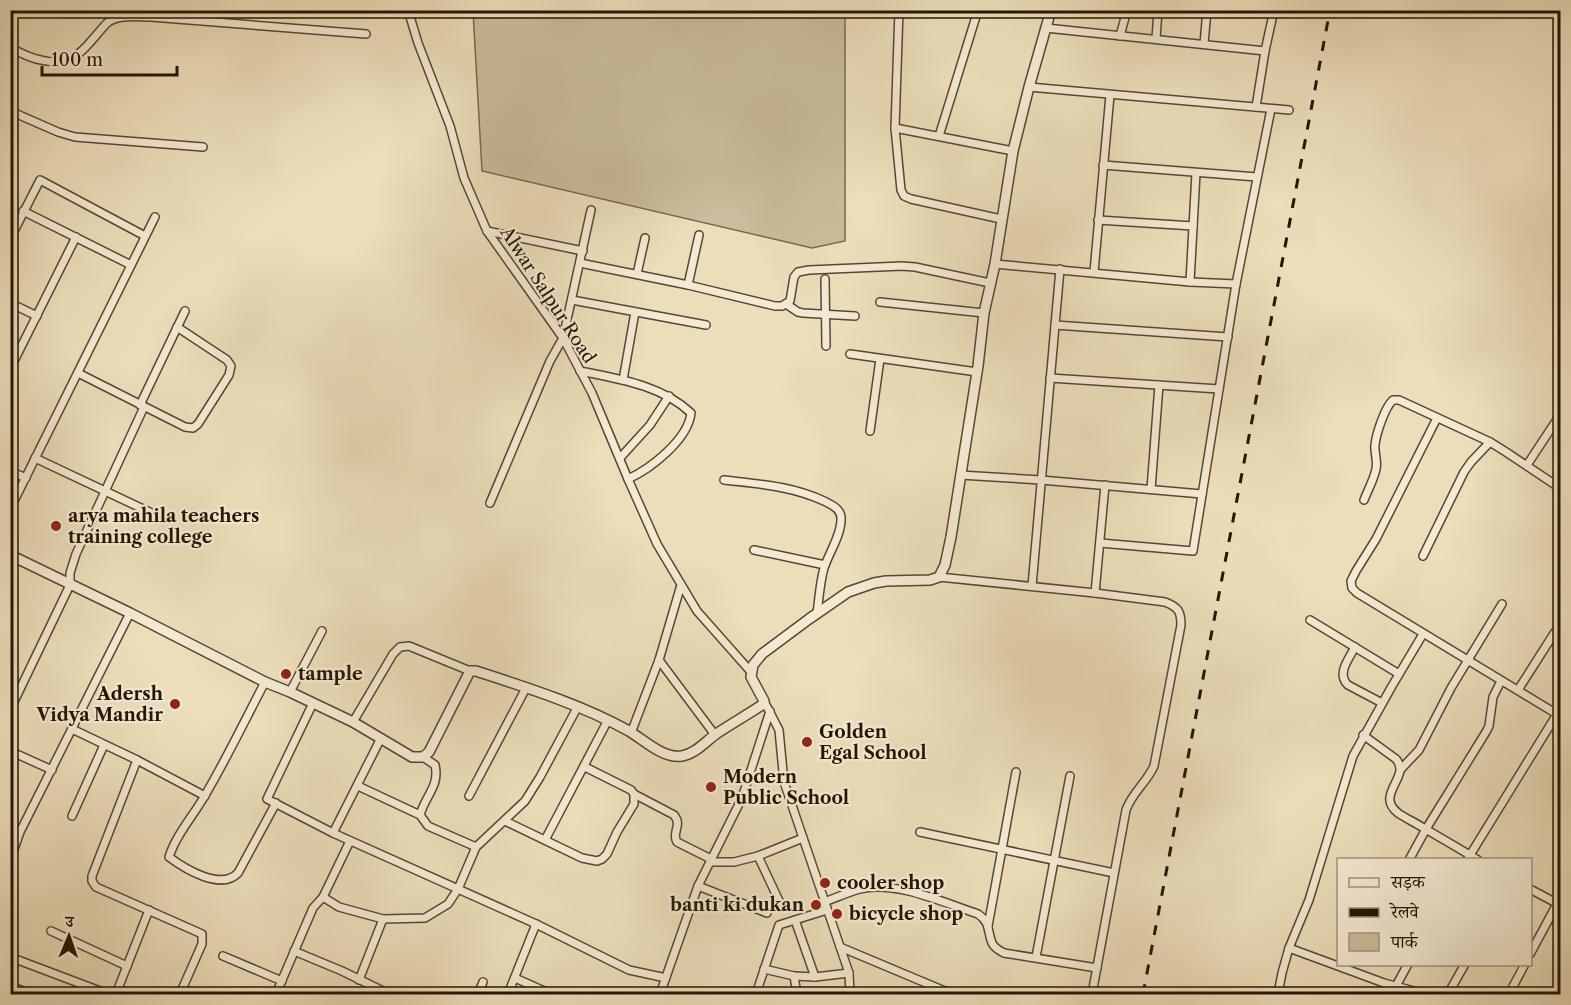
<svg xmlns="http://www.w3.org/2000/svg" width="1571" height="1005" font-family="'Libre Caslon Text','Noto Serif Devanagari',serif">
<rect width="100%" height="100%" fill="#ecdebb"/>
<filter id="stains"><feTurbulence type="fractalNoise" baseFrequency=".00333" numOctaves="4"/><feColorMatrix values="0 0 0 0 .2 0 0 0 0 .09 0 0 0 0 .02 0 0 0 .5 -.17"/></filter>
<radialGradient id="worn" r=".72"><stop offset=".6" stop-color="#630" stop-opacity="0"/><stop offset="1" stop-color="#630" stop-opacity=".3"/></radialGradient>
<!-- green -->
<path fill="#cabc9c" stroke="#786850" stroke-width="1.5" d="M 473,11 L 845,11 L 845,241 L 812,248 L 482,171 Z"/>
<g fill="none" stroke-linecap="round" stroke-linejoin="round">
<defs>
<g id="minor">
<path d="M 408,10 L 418,43 L 450,126 L 464,178 L 487,231 L 563,338 L 592,393 L 628,479 L 657,544 L 697,611 L 751,672"/>
<path d="M 899,10 L 895,128 L 901,190 L 904,196 L 911,199 L 1001,219"/>
<path d="M 1046,28 L 1265,51"/>
<path d="M 1120,36 L 1127,10"/>
<path d="M 1156,39 L 1158,10"/>
<path d="M 1204,44 L 1207,10"/>
<path d="M 10,47 C 29,59 58,69 78,54 C 87,48 99,31 107,23 C 118,14 136,17 151,17 L 366,34"/>
<path d="M 1029,87 L 1289,110"/>
<path d="M 1256,107 L 1265,51 L 1274,10"/>
<path d="M 10,111 L 58,132 L 75,137 L 203,147"/>
<path d="M 895,128 L 1013,151"/>
<path d="M 939,136 L 978,10"/>
<path d="M 1103,165 L 1257,177"/>
<path d="M 23,211 L 131,265"/>
<path d="M 1098,220 L 1193,226"/>
<path d="M 487,231 L 583,251"/>
<path d="M 10,239 L 40,180 L 145,236"/>
<path d="M 580,263 L 688,285 L 775,306 L 782,306 L 790,301 L 794,277 L 798,272 L 809,270 L 902,266 L 915,267 L 990,283"/>
<path d="M 995,264 L 1190,282 L 1236,284"/>
<path d="M 1094,272 L 1110,95"/>
<path d="M 637,274 L 645,238"/>
<path d="M 825,279 L 826,346"/>
<path d="M 1190,282 L 1196,173"/>
<path d="M 688,285 L 699,235"/>
<path d="M 572,300 L 706,325"/>
<path d="M 880,302 L 984,313"/>
<path d="M 10,303 L 37,316"/>
<path d="M 786,304 L 798,312 L 803,313 L 855,316"/>
<path d="M 1055,325 L 1228,337"/>
<path d="M 850,354 L 977,372"/>
<path d="M 10,369 L 76,237"/>
<path d="M 580,371 C 619,379 661,385 691,413 C 688,440 650,469 628,479"/>
<path d="M 78,373 L 185,427 L 193,428 L 198,424 L 229,375 L 231,366 L 227,360 L 177,327"/>
<path d="M 1050,378 L 1219,389"/>
<path d="M 623,380 L 635,312"/>
<path d="M 140,405 L 185,311"/>
<path d="M 1437,418 L 1376,539 L 1356,571 L 1351,581 L 1352,588 L 1357,593 L 1560,716"/>
<path d="M 870,431 L 880,359"/>
<path d="M 35,458 L 158,516"/>
<path d="M 620,458 L 650,425 L 669,396"/>
<path d="M 1527,465 L 1560,415"/>
<path d="M 10,471 L 26,478"/>
<path d="M 960,475 L 1041,480 L 1202,494"/>
<path d="M 724,480 C 759,484 792,486 824,501 C 832,505 842,509 841,520 C 841,535 829,553 824,568 C 820,582 819,598 817,614"/>
<path d="M 1151,489 L 1159,385"/>
<path d="M 1364,500 C 1368,490 1374,479 1376,469 C 1378,460 1374,453 1375,445 C 1376,434 1385,407 1393,400 L 1399,400 L 1490,442 L 1506,452 L 1560,488"/>
<path d="M 490,503 L 550,361 L 563,338 L 591,210"/>
<path d="M 10,509 L 155,217"/>
<path d="M 1100,543 L 1193,551 L 1236,284 L 1271,109"/>
<path d="M 754,550 L 825,565"/>
<path d="M 1423,556 L 1464,472 L 1471,462 L 1490,442"/>
<path d="M 939,577 L 1095,593 L 1165,602 C 1178,607 1181,611 1181,625 L 1154,766 C 1147,782 1132,793 1126,810 L 1092,994"/>
<path d="M 1560,582 C 1559,588 1557,593 1560,599"/>
<path d="M 1032,586 L 1060,269"/>
<path d="M 1095,593 L 1105,485"/>
<path d="M 1310,620 L 1399,674"/>
<path d="M 1355,647 C 1349,659 1336,674 1348,685 L 1382,703"/>
<path d="M 659,660 L 715,735"/>
<path d="M 265,682 C 245,720 226,760 204,797 C 193,816 176,835 169,857 C 185,869 221,891 238,873 L 276,803"/>
<path d="M 1518,690 L 1555,632"/>
<path d="M 290,692 L 322,631"/>
<path d="M 764,701 L 779,730 L 784,782 L 849,973 L 850,994"/>
<path d="M 313,703 L 267,799 L 333,833 L 536,924 L 629,970 L 666,978"/>
<path d="M 10,710 L 70,585 L 70,573 L 76,554 L 144,407"/>
<path d="M 353,722 L 393,654 L 400,647 L 409,646 L 470,671"/>
<path d="M 72,729 L 137,760 L 205,796"/>
<path d="M 631,733 L 659,660 L 681,585"/>
<path d="M 1363,735 L 1396,759 C 1407,772 1392,783 1390,797 C 1389,803 1393,809 1398,813 C 1405,818 1414,822 1422,827 C 1441,838 1460,849 1478,860"/>
<path d="M 10,751 L 52,770"/>
<path d="M 423,757 L 435,765 C 440,786 425,796 420,815 L 428,826 L 476,847"/>
<path d="M 137,760 L 92,876 L 92,881 L 96,887 L 202,934 L 202,944 L 180,994"/>
<path d="M 1401,769 L 1419,750 L 1451,688 L 1502,604"/>
<path d="M 358,786 L 420,815"/>
<path d="M 634,794 L 674,815 C 683,826 671,832 677,842 L 711,859"/>
<path d="M 469,796 L 526,688"/>
<path d="M 72,816 L 104,745"/>
<path d="M 505,821 L 582,858 L 597,861 L 602,859 L 607,854 L 617,832 L 634,804 L 634,794 L 631,790 L 585,767"/>
<path d="M 920,832 L 1114,873"/>
<path d="M 333,833 L 381,738"/>
<path d="M 545,840 L 608,720"/>
<path d="M 10,854 L 14,849 L 20,832 L 130,613"/>
<path d="M 758,856 L 781,905"/>
<path d="M 1409,860 L 1426,829 L 1486,732 L 1489,726 L 1493,697 L 1501,681"/>
<path d="M 1467,860 L 1557,714"/>
<path d="M 710,862 L 742,798 L 770,711"/>
<path d="M 698,886 L 767,913"/>
<path d="M 1530,889 L 1560,905"/>
<path d="M 323,897 L 339,907 L 383,919 L 425,918 L 448,904 L 458,889 L 476,847 L 525,801 L 540,777 L 577,708"/>
<path d="M 824,902 C 836,898 848,892 860,889 C 896,880 944,903 978,914 C 991,923 987,931 992,943 C 994,947 1000,951 1004,953 L 1097,968"/>
<path d="M 795,920 L 815,977"/>
<path d="M 988,926 L 1016,772"/>
<path d="M 51,931 L 127,966"/>
<path d="M 840,947 L 952,994"/>
<path d="M 1289,948 L 1384,983 L 1425,994"/>
<path d="M 294,951 L 342,971 L 389,994"/>
<path d="M 1530,954 L 1557,904"/>
<path d="M 223,956 L 282,981"/>
<path d="M 10,957 L 108,994"/>
<path d="M 1036,957 L 1070,776"/>
<path d="M 764,969 L 794,976 L 815,977 L 849,973"/>
<path d="M 794,976 L 797,994"/>
<path d="M 515,978 L 551,994"/>
<path d="M 359,980 L 383,919"/>
<path d="M 10,986 L 31,994"/>
<path d="M 1396,986 L 1408,964"/>
<path d="M 116,994 L 149,910"/>
<path d="M 276,994 L 313,908 L 323,897 L 350,841"/>
<path d="M 478,994 L 483,982"/>
<path d="M 508,994 L 536,924"/>
<path d="M 660,994 L 698,886 L 710,862 L 734,862 L 758,856 L 803,838"/>
<path d="M 756,994 L 779,925 L 827,910"/>
<path d="M 1278,994 L 1282,973 L 1289,948 L 1309,900 L 1353,756 L 1392,686 L 1423,634"/>
<path d="M 1448,994 L 1465,964"/>
<path d="M 1509,994 L 1525,964"/>
</g>
<path id="tertiary" d="M 10,555 L 130,613 L 265,682 L 290,692 L 353,722 L 412,757 L 423,757 L 429,752 L 470,671 L 476,671 C 528,688 582,705 629,731 C 644,740 663,759 682,756 C 695,754 705,742 716,734 C 731,724 747,715 762,705 L 764,701 L 751,677 L 753,665 L 762,654 L 809,619 L 848,592 L 874,583 L 886,581 L 930,580 L 939,577 L 945,565 L 951,537 L 978,366 L 984,313 L 995,264 L 1013,151 L 1029,87 L 1051,10"/>
</defs>
<!-- minor casing -->
<use href="#minor" stroke="#574732" stroke-width="10"/>
<!-- tertiary casing -->
<use href="#tertiary" stroke="#574732" stroke-width="12"/>
<!-- minor -->
<use href="#minor" stroke="#f3ead3" stroke-width="7"/>
<!-- tertiary -->
<use href="#tertiary" stroke="#f3ead3" stroke-width="9"/>
<!-- rail -->
<path stroke="#251505" stroke-width="3" stroke-dasharray="10 10" stroke-linecap="butt" d="M 1143,994 L 1330,10"/>
</g>
<!-- markers -->
<g fill="#8f2418" stroke="#f3ead3" stroke-width="2">
<circle cx="56" cy="526" r="6"/>
<circle cx="286" cy="674" r="6"/>
<circle cx="175" cy="704" r="6"/>
<circle cx="807" cy="742" r="6"/>
<circle cx="711" cy="787" r="6"/>
<circle cx="825" cy="883" r="6"/>
<circle cx="816" cy="905" r="6"/>
<circle cx="837" cy="914" r="6"/>
</g>
<g text-anchor="middle" dominant-baseline="central" stroke-width="4.5" stroke-linejoin="round" paint-order="stroke">
<!-- street labels -->
<g font-size="18" fill="#251505" stroke="#f3ead3">
<text transform="translate(548 295) rotate(57)">Alwar Salpur Road</text>
</g>
<!-- poi labels -->
<g font-size="18" font-weight="bold" fill="#251505" stroke="#f3ead3" text-anchor="start">
<text x="68" y="516">arya mahila teachers<tspan x="68" dy="21">training college</tspan></text>
<text x="298" y="674">tample</text>
<text x="163" y="694" text-anchor="end">Adersh<tspan x="163" dy="21">Vidya Mandir</tspan></text>
<text x="819" y="732">Golden<tspan x="819" dy="21">Egal School</tspan></text>
<text x="723" y="777">Modern<tspan x="723" dy="21">Public School</tspan></text>
<text x="837" y="883">cooler shop</text>
<text x="804" y="905" text-anchor="end">banti ki dukan</text>
<text x="849" y="914">bicycle shop</text>
</g>
</g>
<!-- margin -->
<rect width="1571" height="1005" fill="none" stroke="#ecdebb" stroke-width="36"/>
<rect x="12" y="12" width="1547" height="981" fill="none" stroke="#251505" stroke-width="3"/>
<rect x="18" y="18" width="1535" height="969" fill="none" stroke="#251505" stroke-width="1.5"/>
<!-- legend -->
<rect x="1337" y="858" width="195" height="108" fill="#f3ead3" stroke="#a19581" stroke-width="1.5"/>
<rect x="1349" y="878" width="30" height="9" fill="#f3ead3" stroke="#a19581" stroke-width="1.5"/>
<text x="1391" y="888" font-size="18" fill="#251505">सड़क</text>
<rect x="1349" y="908" width="30" height="9" fill="#251505" stroke="#a19581" stroke-width="1.5"/>
<text x="1391" y="918" font-size="18" fill="#251505">रेलवे</text>
<rect x="1349" y="933" width="30" height="18" fill="#cabc9c" stroke="#a19581" stroke-width="1.5"/>
<text x="1391" y="948" font-size="18" fill="#251505">पार्क</text>
<!-- north arrow -->
<g transform="translate(69 936) rotate(2)" stroke="#f3ead3" stroke-width="4.5" paint-order="stroke">
<path d="M0-4.5L10 22L0 15L-10 22Z" fill="#251505"/>
<text y="-9" font-size="16" font-weight="bold" text-anchor="middle" fill="#251505">उ</text>
</g>
<!-- scale -->
<path d="M42 66v9h135v-9" fill="none" stroke="#251505" stroke-width="3"/>
<text x="51" y="66" font-size="18" fill="#251505" stroke="#f3ead3" stroke-width="4.5" paint-order="stroke">100 m</text>
<rect width="100%" height="100%" filter="url(#stains)"/>
<rect width="100%" height="100%" fill="url(#worn)"/>
</svg>
